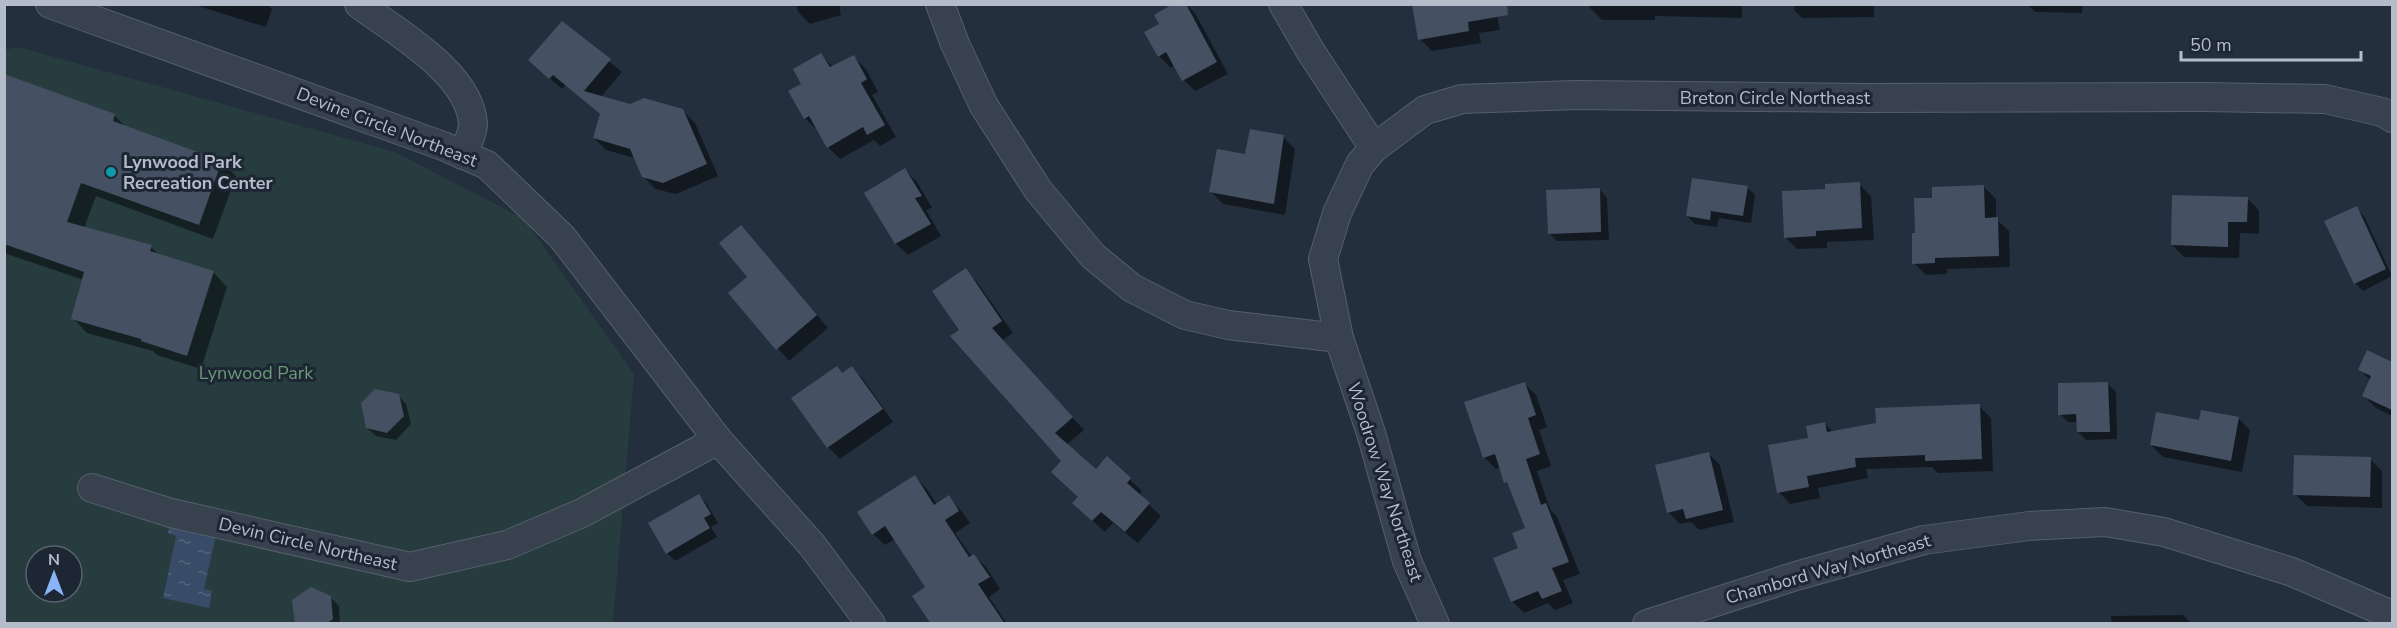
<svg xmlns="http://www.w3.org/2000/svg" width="2397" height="628" font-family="'Nunito Sans',sans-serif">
<defs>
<pattern id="water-ripples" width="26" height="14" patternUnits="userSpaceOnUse" patternTransform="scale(1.5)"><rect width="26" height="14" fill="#394c67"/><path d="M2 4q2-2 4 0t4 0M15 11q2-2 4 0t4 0" fill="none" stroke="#53647b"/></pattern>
</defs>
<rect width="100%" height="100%" fill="#242f3e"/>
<!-- green -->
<path fill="#263c3f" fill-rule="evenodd" d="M 18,47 L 395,152 L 524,219 L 634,374 L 613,623 L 5,623 L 4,50 ZM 36,556 L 72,556 L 72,592 L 36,592 Z"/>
<!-- water -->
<path fill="url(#water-ripples)" d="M 171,517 L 218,526 L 204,589 L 212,591 L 209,608 L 163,598 L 176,536 L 168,533 Z"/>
<!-- shadow -->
<g fill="#0007">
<path d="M 192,4 L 267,4 L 272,9 L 266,27 Z"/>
<path d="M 796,4 L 839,4 L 841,15 L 810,24 L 798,12 Z"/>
<path d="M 1176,4 L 1186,4 L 1195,13 L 1228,74 L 1195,91 L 1184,80 L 1175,65 L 1171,68 L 1159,56 L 1161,25 Z"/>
<path d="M 1495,4 L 1500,30 L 1479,33 L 1481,43 L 1432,51 L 1420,39 Z"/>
<path d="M 1590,4 L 1742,4 L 1742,18 L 1655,16 L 1655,20 L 1602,20 L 1590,8 Z"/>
<path d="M 1794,4 L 1874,4 L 1874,17 L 1802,18 L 1794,10 Z"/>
<path d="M 2027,4 L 2083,4 L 2082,13 L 2035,12 Z"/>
<path d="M 562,23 L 622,72 L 600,98 L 630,106 L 682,110 L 695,123 L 718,176 L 676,194 L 655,189 L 643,176 L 635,158 L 606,150 L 594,138 L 601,115 L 566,85 L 562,89 L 542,71 Z"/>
<path d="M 821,55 L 833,67 L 854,57 L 866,69 L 878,92 L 872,95 L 896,137 L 880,146 L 874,140 L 840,159 L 828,147 L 817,130 L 805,118 L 803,85 Z"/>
<path d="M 4,81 L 114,115 L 127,128 L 221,162 L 236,176 L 213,239 L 96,196 L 84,228 L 151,247 L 160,256 L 213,272 L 227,287 L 201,369 L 157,355 L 153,351 L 87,333 L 73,318 L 84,280 L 4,253 Z"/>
<path d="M 1283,137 L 1295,149 L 1285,215 L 1223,204 L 1211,192 Z"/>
<path d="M 905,170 L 917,182 L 932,208 L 926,210 L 941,236 L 908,255 L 896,244 L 866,193 Z"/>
<path d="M 1859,184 L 1871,196 L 1874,240 L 1827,242 L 1827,248 L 1797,249 L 1785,237 Z"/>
<path d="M 1747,187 L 1755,195 L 1751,223 L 1719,218 L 1717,227 L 1695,224 L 1687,216 Z"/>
<path d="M 1984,187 L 1996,199 L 1996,219 L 2009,231 L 2010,267 L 1947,269 L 1947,274 L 1926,275 L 1914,263 L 1917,235 L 1934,199 Z"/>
<path d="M 1599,189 L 1607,198 L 1609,240 L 1557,241 L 1549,233 Z"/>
<path d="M 2247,198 L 2259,210 L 2259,234 L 2240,233 L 2239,258 L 2184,257 L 2172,245 Z"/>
<path d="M 2356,208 L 2364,216 L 2392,276 L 2363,291 L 2355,283 Z"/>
<path d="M 741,227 L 828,328 L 789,361 L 730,293 L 750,277 Z"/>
<path d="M 965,270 L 977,282 L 1013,333 L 1002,340 L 1084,430 L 1066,445 L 1096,471 L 1107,458 L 1142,491 L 1139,495 L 1161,516 L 1138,543 L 1113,523 L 1105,532 L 1086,515 L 1063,461 L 961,330 Z"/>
<path d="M 2368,352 L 2392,363 L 2392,416 L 2376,408 L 2364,396 L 2371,381 L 2360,370 Z"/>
<path d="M 852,368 L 863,379 L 893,422 L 840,459 L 828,447 L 793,398 Z"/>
<path d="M 1524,383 L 1536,395 L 1547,427 L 1539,430 L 1551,466 L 1537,471 L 1550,509 L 1557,517 L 1580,574 L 1563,580 L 1573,603 L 1555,610 L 1548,603 L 1524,613 L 1512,601 L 1520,549 L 1527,529 L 1501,467 L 1496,469 L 1484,457 Z"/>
<path d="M 2108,384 L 2116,392 L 2117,439 L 2086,440 L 2078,432 L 2078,422 L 2068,422 L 2060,414 Z"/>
<path d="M 398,395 L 406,404 L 411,424 L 396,440 L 376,436 L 367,428 Z"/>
<path d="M 1979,406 L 1991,418 L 1993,471 L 1938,473 L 1932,467 L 1866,469 L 1868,478 L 1818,488 L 1820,498 L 1790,504 L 1779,492 L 1810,439 L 1825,424 L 1834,433 Z"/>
<path d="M 2238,418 L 2250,430 L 2242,472 L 2163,457 L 2151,445 L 2200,422 Z"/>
<path d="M 1708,453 L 1720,465 L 1734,522 L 1699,530 L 1691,522 L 1680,524 L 1668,512 Z"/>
<path d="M 2370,459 L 2382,471 L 2382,508 L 2307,506 L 2295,494 Z"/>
<path d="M 915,477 L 927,489 L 937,505 L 948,497 L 960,509 L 970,523 L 955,533 L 972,557 L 974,556 L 986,567 L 1000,589 L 989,597 L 1007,624 L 933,624 L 927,588 L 895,539 L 885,545 L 873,534 Z"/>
<path d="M 699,496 L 707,504 L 718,523 L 711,527 L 717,537 L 675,561 L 667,553 Z"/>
<path d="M 331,598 L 339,606 L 340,624 L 299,624 Z"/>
<path d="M 2183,615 L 2192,624 L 2112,624 L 2111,616 Z"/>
</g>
<!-- building -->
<g fill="#455162">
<path d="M 1173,4 L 1186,4 L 1217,62 L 1182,81 L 1166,52 L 1158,57 L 1144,32 L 1159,24 L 1154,15 Z"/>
<path d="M 1412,4 L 1507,4 L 1508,15 L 1468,22 L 1469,31 L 1418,40 Z"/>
<path d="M 562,21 L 611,59 L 584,91 L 630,104 L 644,98 L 683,109 L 707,164 L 663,183 L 642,177 L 630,149 L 593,138 L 600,114 L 553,75 L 549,79 L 528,60 Z"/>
<path d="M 821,53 L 830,67 L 854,55 L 867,79 L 861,83 L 885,125 L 867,135 L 863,127 L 827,148 L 809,116 L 804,119 L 788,91 L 801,84 L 793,69 Z"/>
<path d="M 4,74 L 115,114 L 113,121 L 222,161 L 199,225 L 81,183 L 67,222 L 152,245 L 150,251 L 214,271 L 187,356 L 141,341 L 141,339 L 71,319 L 84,272 L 4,244 Z"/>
<path d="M 1250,129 L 1284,135 L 1274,204 L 1209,192 L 1217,149 L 1245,154 Z"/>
<path d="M 905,168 L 922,196 L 915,198 L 931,224 L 895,244 L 864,193 Z"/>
<path d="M 1692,178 L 1748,186 L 1743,216 L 1711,211 L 1710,220 L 1686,216 Z"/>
<path d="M 1860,182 L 1862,228 L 1816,231 L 1816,236 L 1784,238 L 1782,191 L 1825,189 L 1825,184 Z"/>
<path d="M 1984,185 L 1985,218 L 1998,217 L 1999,256 L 1935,258 L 1935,263 L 1912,264 L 1912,233 L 1915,233 L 1914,198 L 1932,198 L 1932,187 Z"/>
<path d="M 1600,188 L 1601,232 L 1548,234 L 1546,190 Z"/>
<path d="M 2172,195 L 2248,197 L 2247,222 L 2228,222 L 2228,247 L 2171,245 Z"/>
<path d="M 2357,206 L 2386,269 L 2354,284 L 2324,221 Z"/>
<path d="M 741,225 L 817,315 L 776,350 L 728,293 L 747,277 L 719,243 Z"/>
<path d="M 966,268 L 1002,321 L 992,328 L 1073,417 L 1055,433 L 1096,469 L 1107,456 L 1131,478 L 1127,483 L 1150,503 L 1125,532 L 1101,512 L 1092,521 L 1072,503 L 1078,497 L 1051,472 L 1061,461 L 950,336 L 959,330 L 932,291 Z"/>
<path d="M 2367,350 L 2392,362 L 2392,410 L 2362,396 L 2371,376 L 2358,370 Z"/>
<path d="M 837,366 L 842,373 L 852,366 L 883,409 L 827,448 L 791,398 Z"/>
<path d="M 1525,382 L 1536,415 L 1528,418 L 1540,454 L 1526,459 L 1541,505 L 1546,503 L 1569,562 L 1552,568 L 1562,591 L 1542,599 L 1538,591 L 1511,602 L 1493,558 L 1518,548 L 1512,533 L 1525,528 L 1507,482 L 1504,483 L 1495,454 L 1483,458 L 1464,402 Z"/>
<path d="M 2108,382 L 2110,432 L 2077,432 L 2076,414 L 2058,415 L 2058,383 Z"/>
<path d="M 375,389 L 399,394 L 404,416 L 387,433 L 366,428 L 361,403 Z"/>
<path d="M 1980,404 L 1982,459 L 1925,461 L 1925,455 L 1855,458 L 1856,467 L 1807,476 L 1809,487 L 1777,493 L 1768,445 L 1808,438 L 1806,426 L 1825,422 L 1827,432 L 1876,423 L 1875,408 Z"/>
<path d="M 2201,410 L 2239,417 L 2231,461 L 2150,445 L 2156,412 L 2199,420 Z"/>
<path d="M 1709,452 L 1723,510 L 1686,519 L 1683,509 L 1667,513 L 1655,465 Z"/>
<path d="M 2294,455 L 2371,457 L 2370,497 L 2293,495 Z"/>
<path d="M 915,475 L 934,505 L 949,495 L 959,511 L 945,520 L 969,557 L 974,554 L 990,577 L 978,584 L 1005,624 L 931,624 L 912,596 L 925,587 L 885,526 L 872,535 L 857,512 Z"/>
<path d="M 699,494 L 711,514 L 704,518 L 710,528 L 666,554 L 648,523 Z"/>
<path d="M 311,587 L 331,596 L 333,619 L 326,624 L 295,624 L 292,600 Z"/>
</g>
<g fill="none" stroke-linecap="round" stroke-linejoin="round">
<defs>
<g id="minor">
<path d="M 50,4 L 443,146 L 487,165 L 562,237 L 718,440 L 812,545 L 871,624"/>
<path d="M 359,4 C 397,33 470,73 473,124 C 473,134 466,146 463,155"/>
<path d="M 940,4 L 955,44 L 984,106 L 1038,190 L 1093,256 L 1132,288 L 1185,315 L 1228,325 L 1339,338"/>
<path d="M 1283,4 L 1311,52 L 1374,148"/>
<path d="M 92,488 L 171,513 L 410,567 L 507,545 L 582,513 L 718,440"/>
<path d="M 1435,624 L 1407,561 L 1371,433 L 1339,338 L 1323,259 L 1337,213 L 1360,164 L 1374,148 L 1425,110 L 1462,99 L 1576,95 L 1864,98 L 2204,97 L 2325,99 L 2382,112 L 2392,118"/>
<path d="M 1647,624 L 1796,576 L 1924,540 L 2029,526 L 2105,522 L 2164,532 L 2292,572 L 2392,615"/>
</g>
</defs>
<!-- minor casing -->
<use href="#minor" stroke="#565f6c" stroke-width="30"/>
<!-- minor -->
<use href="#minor" stroke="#38414e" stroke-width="28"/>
</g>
<!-- markers -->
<circle fill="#0f9aa8" stroke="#1d2633" stroke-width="2" cx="111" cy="172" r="6"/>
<g text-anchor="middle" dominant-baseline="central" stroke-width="6" stroke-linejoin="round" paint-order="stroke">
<!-- street labels -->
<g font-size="18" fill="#b4bcc9" stroke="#1d2633">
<text x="1775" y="98">Breton Circle Northeast</text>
<text transform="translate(387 127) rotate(21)">Devine Circle Northeast</text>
<text transform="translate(1385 482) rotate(72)">Woodrow Way Northeast</text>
<text transform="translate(308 544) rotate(13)">Devin Circle Northeast</text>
<text transform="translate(1828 569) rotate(-16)">Chambord Way Northeast</text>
</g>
<!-- poi labels -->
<g font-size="18" font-weight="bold" fill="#b4bcc9" stroke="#1d2633" text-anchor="start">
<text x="123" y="162">Lynwood Park<tspan x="123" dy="21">Recreation Center</tspan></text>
</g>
<!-- park labels -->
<g font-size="18" fill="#6b9a76" stroke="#1d2633">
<text x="256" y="373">Lynwood Park</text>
</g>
</g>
<!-- border -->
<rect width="2397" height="628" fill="none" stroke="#b4bcc9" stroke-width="12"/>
<!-- north arrow -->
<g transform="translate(54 574)"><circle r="28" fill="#1d2633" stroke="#59626f" stroke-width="1.5"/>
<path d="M0-4.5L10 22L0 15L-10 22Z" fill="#8ab4f8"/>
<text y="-9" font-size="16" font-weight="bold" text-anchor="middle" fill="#b4bcc9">N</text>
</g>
<!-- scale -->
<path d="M2181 51v9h180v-9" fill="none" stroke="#b4bcc9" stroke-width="3"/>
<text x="2190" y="51" font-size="18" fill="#b4bcc9" stroke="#1d2633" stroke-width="4.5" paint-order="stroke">50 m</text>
</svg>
